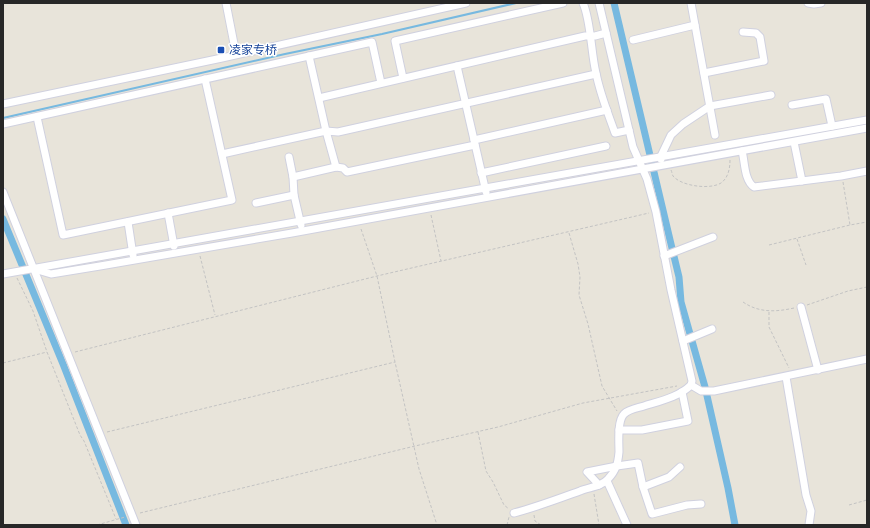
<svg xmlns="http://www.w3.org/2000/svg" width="870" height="528" font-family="'Asap Condensed','Noto Sans SC',sans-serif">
<rect width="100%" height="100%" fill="#e8e4da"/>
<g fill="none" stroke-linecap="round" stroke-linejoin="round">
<!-- stream -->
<path stroke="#77b9e0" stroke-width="2" d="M 3,118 L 285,54 L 382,34 L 516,3"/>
<!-- canal -->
<g stroke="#77b9e0" stroke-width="7">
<path d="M 614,3 L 671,244 L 679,277 L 681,302 L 705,387 L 728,488 L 735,525"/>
<path d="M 3,219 L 63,364 L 126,525"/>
</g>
<defs>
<g id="minor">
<path d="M 226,3 L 236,54"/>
<path d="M 583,3 C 591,21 591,53 596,73 C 600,94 608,113 615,133 L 629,130"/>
<path d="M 691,3 L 715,135"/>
<path d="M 808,3 L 814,4 L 821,3"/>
<path d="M 633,40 L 695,25"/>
<path d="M 309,56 L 326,131 L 336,167"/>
<path d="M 457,66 L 486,192"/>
<path d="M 704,73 L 764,61 L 760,37 L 756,33 L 743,32"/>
<path d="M 403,78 L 395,41 L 563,3"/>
<path d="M 319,98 L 585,36 L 595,36 L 606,33"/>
<path d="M 3,104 L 222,58 L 466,3"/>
<path d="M 792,105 L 826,99 L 832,126"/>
<path d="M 37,117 L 63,235 L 232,200 L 205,79"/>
<path d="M 3,124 L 372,42 L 381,83"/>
<path d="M 474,140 L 607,110"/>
<path d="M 794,142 L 802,181"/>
<path d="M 742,151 C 745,162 744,180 754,187 L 841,176 L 867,171"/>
<path d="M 222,154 L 326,131 L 338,132 L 596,74"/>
<path d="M 289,157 L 293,177 L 294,195 L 301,225"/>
<path d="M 661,159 L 661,156 L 671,135 L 683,124 L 710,106 L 771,95"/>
<path d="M 481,173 L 606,146"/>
<path d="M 293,177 L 336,167 L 343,168 L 347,172 L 475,145"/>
<path d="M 3,192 L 136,525"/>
<path d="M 256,203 L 294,195"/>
<path d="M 168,213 L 174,246"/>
<path d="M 128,222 L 133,255"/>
<path d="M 664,256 L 713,237"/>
<path d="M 34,269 L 51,274 L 100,266 L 292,233 L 867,128"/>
<path d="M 3,274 L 867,120"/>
<path d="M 801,307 L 818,370"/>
<path d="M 683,341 L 712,329"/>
<path d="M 786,377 L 806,495 L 811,511 L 809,525"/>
<path d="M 691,385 L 701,391 L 714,391 L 867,359"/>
<path d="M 619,430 L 642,430 L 688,421 L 682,392"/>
<path d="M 607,481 L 627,525"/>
<path d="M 599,485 L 587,472 L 617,466 L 638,463 L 643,487 L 652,514 L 687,505 L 701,504"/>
<path d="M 643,487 L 669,477 L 680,467"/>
<path d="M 514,513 C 537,507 558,499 580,491 C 589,487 601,487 608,479 C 616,471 618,463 619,452 C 619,443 617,421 624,414 C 629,409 638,408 644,406 C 660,401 679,397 691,385 L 692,381 L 671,290 L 656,212 L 647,179 L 633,147 L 599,3"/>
</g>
</defs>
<!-- minor casing -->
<use href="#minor" stroke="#d0d1df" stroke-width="9"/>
<!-- path -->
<g stroke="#c3c3c3" stroke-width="1" stroke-dasharray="3 2" stroke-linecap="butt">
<path d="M 671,170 C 672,172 672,174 673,176 C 681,186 710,190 721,183 C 728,178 730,169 730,160"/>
<path d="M 843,182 L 850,225"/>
<path d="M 431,215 L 441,261"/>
<path d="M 361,229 L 377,276 L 395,362 L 419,469 L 437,525"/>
<path d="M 569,233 L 578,264 L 580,277 L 579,295 L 588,324 L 602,386 L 617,411"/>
<path d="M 797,239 L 806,265"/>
<path d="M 769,245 L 850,225 L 867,222"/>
<path d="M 200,256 L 215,315"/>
<path d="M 17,278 L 33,311 L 47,352 L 80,435 L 84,441 L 116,519"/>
<path d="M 743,302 C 759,313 776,312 794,308"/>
<path d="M 807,305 L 848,291 L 867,287"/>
<path d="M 769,312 L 769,327 L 789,368"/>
<path d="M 75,352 L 377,276 L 649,213"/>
<path d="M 3,363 L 47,352"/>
<path d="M 107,432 L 395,362"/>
<path d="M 478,432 L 486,471 L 493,482 L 504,505 L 509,509"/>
<path d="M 594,494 L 599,525"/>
<path d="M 849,505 L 867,500"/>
<path d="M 140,513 L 415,446 L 498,427 L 583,403 L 677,386"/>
<path d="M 534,515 L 535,521 L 541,525"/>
<path d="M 97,525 L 125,517"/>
<path d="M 507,525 L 509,517"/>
</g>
<!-- minor -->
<use href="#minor" stroke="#fff" stroke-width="7"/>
</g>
<!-- markers -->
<rect fill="#1a4fb4" stroke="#fff" stroke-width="1.5" x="217" y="46" width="8" height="8" rx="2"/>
<g text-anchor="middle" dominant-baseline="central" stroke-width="3" stroke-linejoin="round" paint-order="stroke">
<!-- transit labels -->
<g font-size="12" fill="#164399" stroke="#fff" text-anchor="start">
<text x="229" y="50">凌家专桥</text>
</g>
</g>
<!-- border -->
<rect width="870" height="528" fill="none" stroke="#272727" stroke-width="8"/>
</svg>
